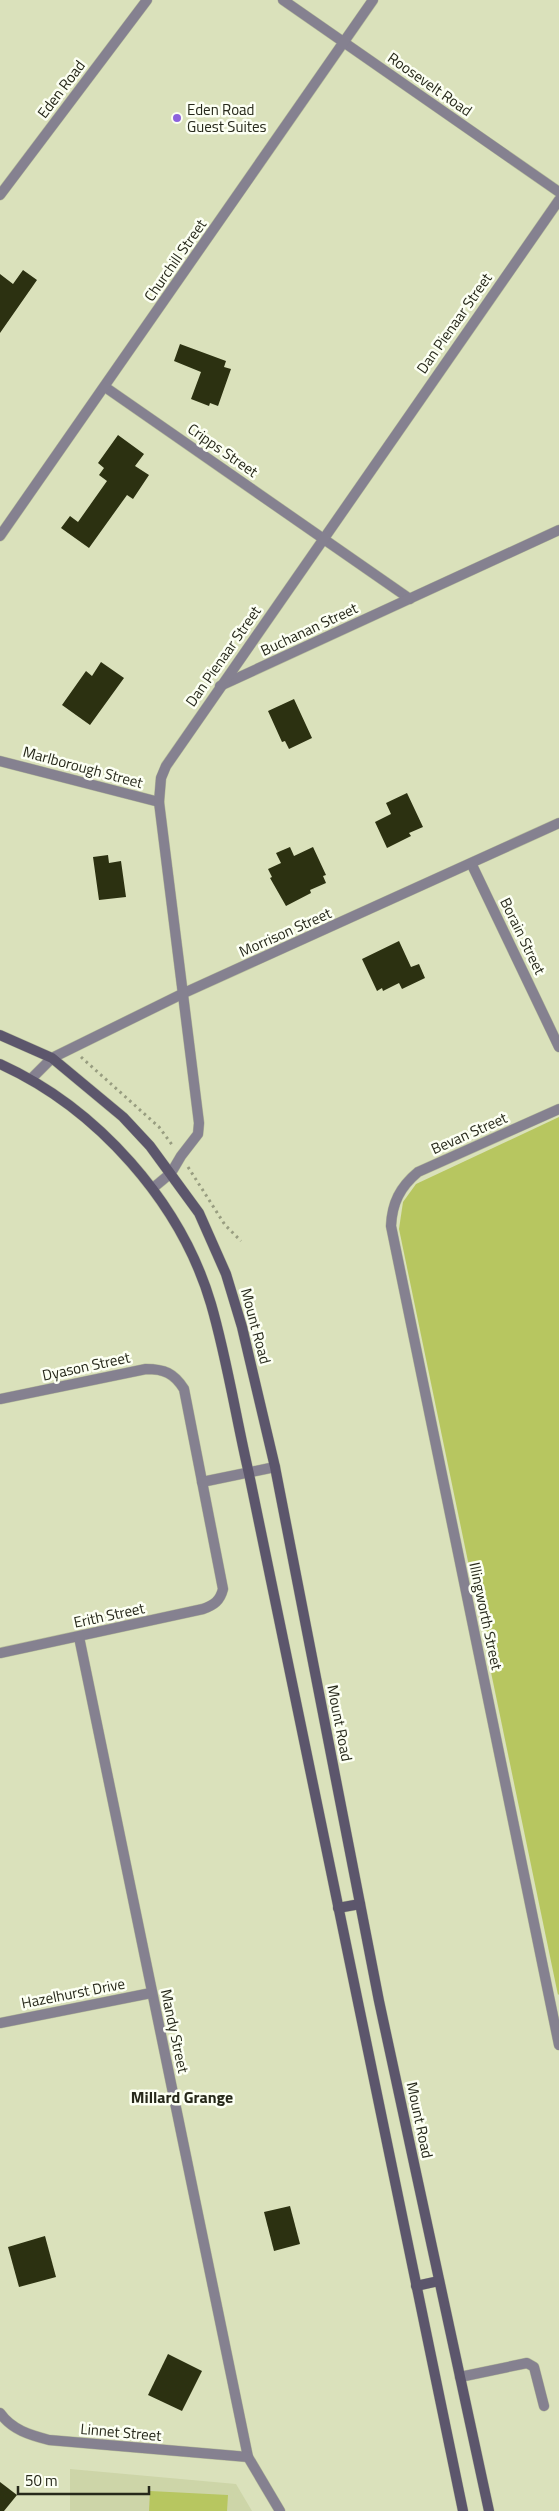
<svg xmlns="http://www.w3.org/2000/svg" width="559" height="2511" font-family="'Titillium Web',sans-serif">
<rect width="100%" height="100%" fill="#dae1bb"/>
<!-- built -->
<path fill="#cdd5a8" d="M 70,2469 L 236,2484 L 252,2511 L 70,2511 Z"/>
<!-- green -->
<g fill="#b7c660">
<path d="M 559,1117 L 559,1994 L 558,1995 L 399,1229 L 403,1202 L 416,1184 Z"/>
<path d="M 150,2491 L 228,2495 L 227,2511 L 149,2511 Z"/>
</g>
<!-- building -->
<g fill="#2c3111">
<path d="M 23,270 L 37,280 L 0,333 L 0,274 L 13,284 Z"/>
<path d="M 180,344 L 226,361 L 224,367 L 231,369 L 218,406 L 210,403 L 209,406 L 191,399 L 201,372 L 174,361 Z"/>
<path d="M 118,435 L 144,454 L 135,466 L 149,475 L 133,499 L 127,495 L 89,548 L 61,528 L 70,516 L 78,522 L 107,481 L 99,475 L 104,468 L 98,463 Z"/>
<path d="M 101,662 L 124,678 L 90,725 L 62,705 L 86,671 L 92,676 Z"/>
<path d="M 294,699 L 312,738 L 289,749 L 285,741 L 282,742 L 268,711 Z"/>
<path d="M 407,793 L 423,827 L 409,833 L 411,836 L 387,848 L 375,822 L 391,814 L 386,803 Z"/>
<path d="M 290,847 L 294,856 L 313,847 L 326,875 L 323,876 L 326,883 L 310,890 L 311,893 L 286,906 L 270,878 L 272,877 L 268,869 L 281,863 L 276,853 Z"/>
<path d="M 108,855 L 109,863 L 121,861 L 126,897 L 99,900 L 93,857 Z"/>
<path d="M 399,941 L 411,967 L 419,964 L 425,978 L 402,989 L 399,983 L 383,991 L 382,988 L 377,991 L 362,959 Z"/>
<path d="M 290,2206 L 300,2244 L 274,2251 L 264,2212 Z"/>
<path d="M 45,2236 L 56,2277 L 19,2287 L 8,2247 Z"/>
<path d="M 168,2354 L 202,2371 L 182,2411 L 148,2395 Z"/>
<path d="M 0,2482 L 17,2495 L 4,2511 L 0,2511 Z"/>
</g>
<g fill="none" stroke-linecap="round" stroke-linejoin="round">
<defs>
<path id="lane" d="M 460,2377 L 527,2363 L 534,2367 L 544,2406"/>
<g id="street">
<path d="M 283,0 L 559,192"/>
<path d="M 0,195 L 147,0"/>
<path d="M 105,387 L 410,599"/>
<path d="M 0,536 L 373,0"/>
<path d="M 220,686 L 559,530"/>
<path d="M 0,761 L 159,802"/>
<path d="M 472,865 L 559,1047"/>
<path d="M 31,1079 L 52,1058 L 184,993 L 559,823"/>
<path d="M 559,1109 L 418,1172 C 400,1187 392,1203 391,1226 L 559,2045"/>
<path d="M 153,1188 L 171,1173 L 181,1156 L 198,1134 L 199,1123 L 159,802 L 161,778 L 166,766 L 559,200"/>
<path d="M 0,1399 L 146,1369 C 164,1369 174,1373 184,1389 L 223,1589 C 220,1601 214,1605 203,1609 L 0,1653"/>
<path d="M 202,1482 L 275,1467"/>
<path d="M 79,1637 L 248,2457 L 280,2511"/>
<path d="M 0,2023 L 151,1993"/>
<path d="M 0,2413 C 12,2430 30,2435 49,2440 L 248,2457"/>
</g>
<g id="secondary">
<path d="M 0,1035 L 52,1058 L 123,1117 L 150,1146 L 199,1213 L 226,1274 L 242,1327 L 275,1467 L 379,2001 L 489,2511"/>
<path d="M 0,1064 C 97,1108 181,1202 211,1304 C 227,1359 236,1418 249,1474 L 463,2511"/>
<path d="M 338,1908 L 360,1904"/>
<path d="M 416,2286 L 439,2281"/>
</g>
</defs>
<!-- lane casing -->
<use href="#lane" stroke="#b6bc9b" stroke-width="11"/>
<!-- street casing -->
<use href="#street" stroke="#b6bc9b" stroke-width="11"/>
<!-- secondary casing -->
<use href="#secondary" stroke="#b6bc9b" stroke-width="11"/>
<!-- path -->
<g stroke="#989d80" stroke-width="3" stroke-dasharray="2.5 4" stroke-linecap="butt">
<path d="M 81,1057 L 159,1127 L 173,1146"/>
<path d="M 188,1167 L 225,1225 L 241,1241"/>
</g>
<!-- lane -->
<use href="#lane" stroke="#858190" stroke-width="10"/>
<!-- street -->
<use href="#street" stroke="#858190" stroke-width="10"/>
<!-- secondary -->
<use href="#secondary" stroke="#5c566c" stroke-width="10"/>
</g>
<!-- markers -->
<circle fill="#8c62dd" stroke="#fcfff3" stroke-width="2" cx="177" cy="118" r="5"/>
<g text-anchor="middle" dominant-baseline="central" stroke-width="5" stroke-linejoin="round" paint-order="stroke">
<!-- street labels -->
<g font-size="15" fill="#26281a" stroke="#fcfff3">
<text transform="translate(430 84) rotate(35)">Roosevelt Road</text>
<text transform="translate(61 89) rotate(-53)">Eden Road</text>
<text transform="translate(175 260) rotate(-55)">Churchill Street</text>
<text transform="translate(454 323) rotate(-55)">Dan Pienaar Street</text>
<text transform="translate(223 450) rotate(35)">Cripps Street</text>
<text transform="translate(309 629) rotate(-25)">Buchanan Street</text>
<text transform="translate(223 656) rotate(-55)">Dan Pienaar Street</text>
<text transform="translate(83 767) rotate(15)">Marlborough Street</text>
<text transform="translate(285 932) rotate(-24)">Morrison Street</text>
<text transform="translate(523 936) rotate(64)">Borain Street</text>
<text transform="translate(469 1133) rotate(-24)">Bevan Street</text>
<text transform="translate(256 1326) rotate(75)">Mount Road</text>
<text transform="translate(86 1366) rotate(-12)">Dyason Street</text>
<text transform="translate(109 1615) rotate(-12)">Erith Street</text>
<text transform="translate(486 1616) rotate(78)">Illingworth Street</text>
<text transform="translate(340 1723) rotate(79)">Mount Road</text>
<text transform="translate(73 1993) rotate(-11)">Hazelhurst Drive</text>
<text transform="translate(175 2031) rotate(78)">Mandy Street</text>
<text transform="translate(420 2120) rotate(78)">Mount Road</text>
<text transform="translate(121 2432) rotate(5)">Linnet Street</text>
</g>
<!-- poi labels -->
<g font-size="15" fill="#26281a" stroke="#fcfff3" text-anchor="start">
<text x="187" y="109">Eden Road<tspan x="187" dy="17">Guest Suites</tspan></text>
</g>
<!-- neighbourhood labels -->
<g font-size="16" font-weight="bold" fill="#26281a" stroke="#fcfff3">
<text x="182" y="2097">Millard Grange</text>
</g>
</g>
<!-- scale -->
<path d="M18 2486v8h131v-8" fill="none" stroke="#26281a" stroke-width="2.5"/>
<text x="25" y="2486" font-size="15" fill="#26281a" stroke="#fcfff3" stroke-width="4" paint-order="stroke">50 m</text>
</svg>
